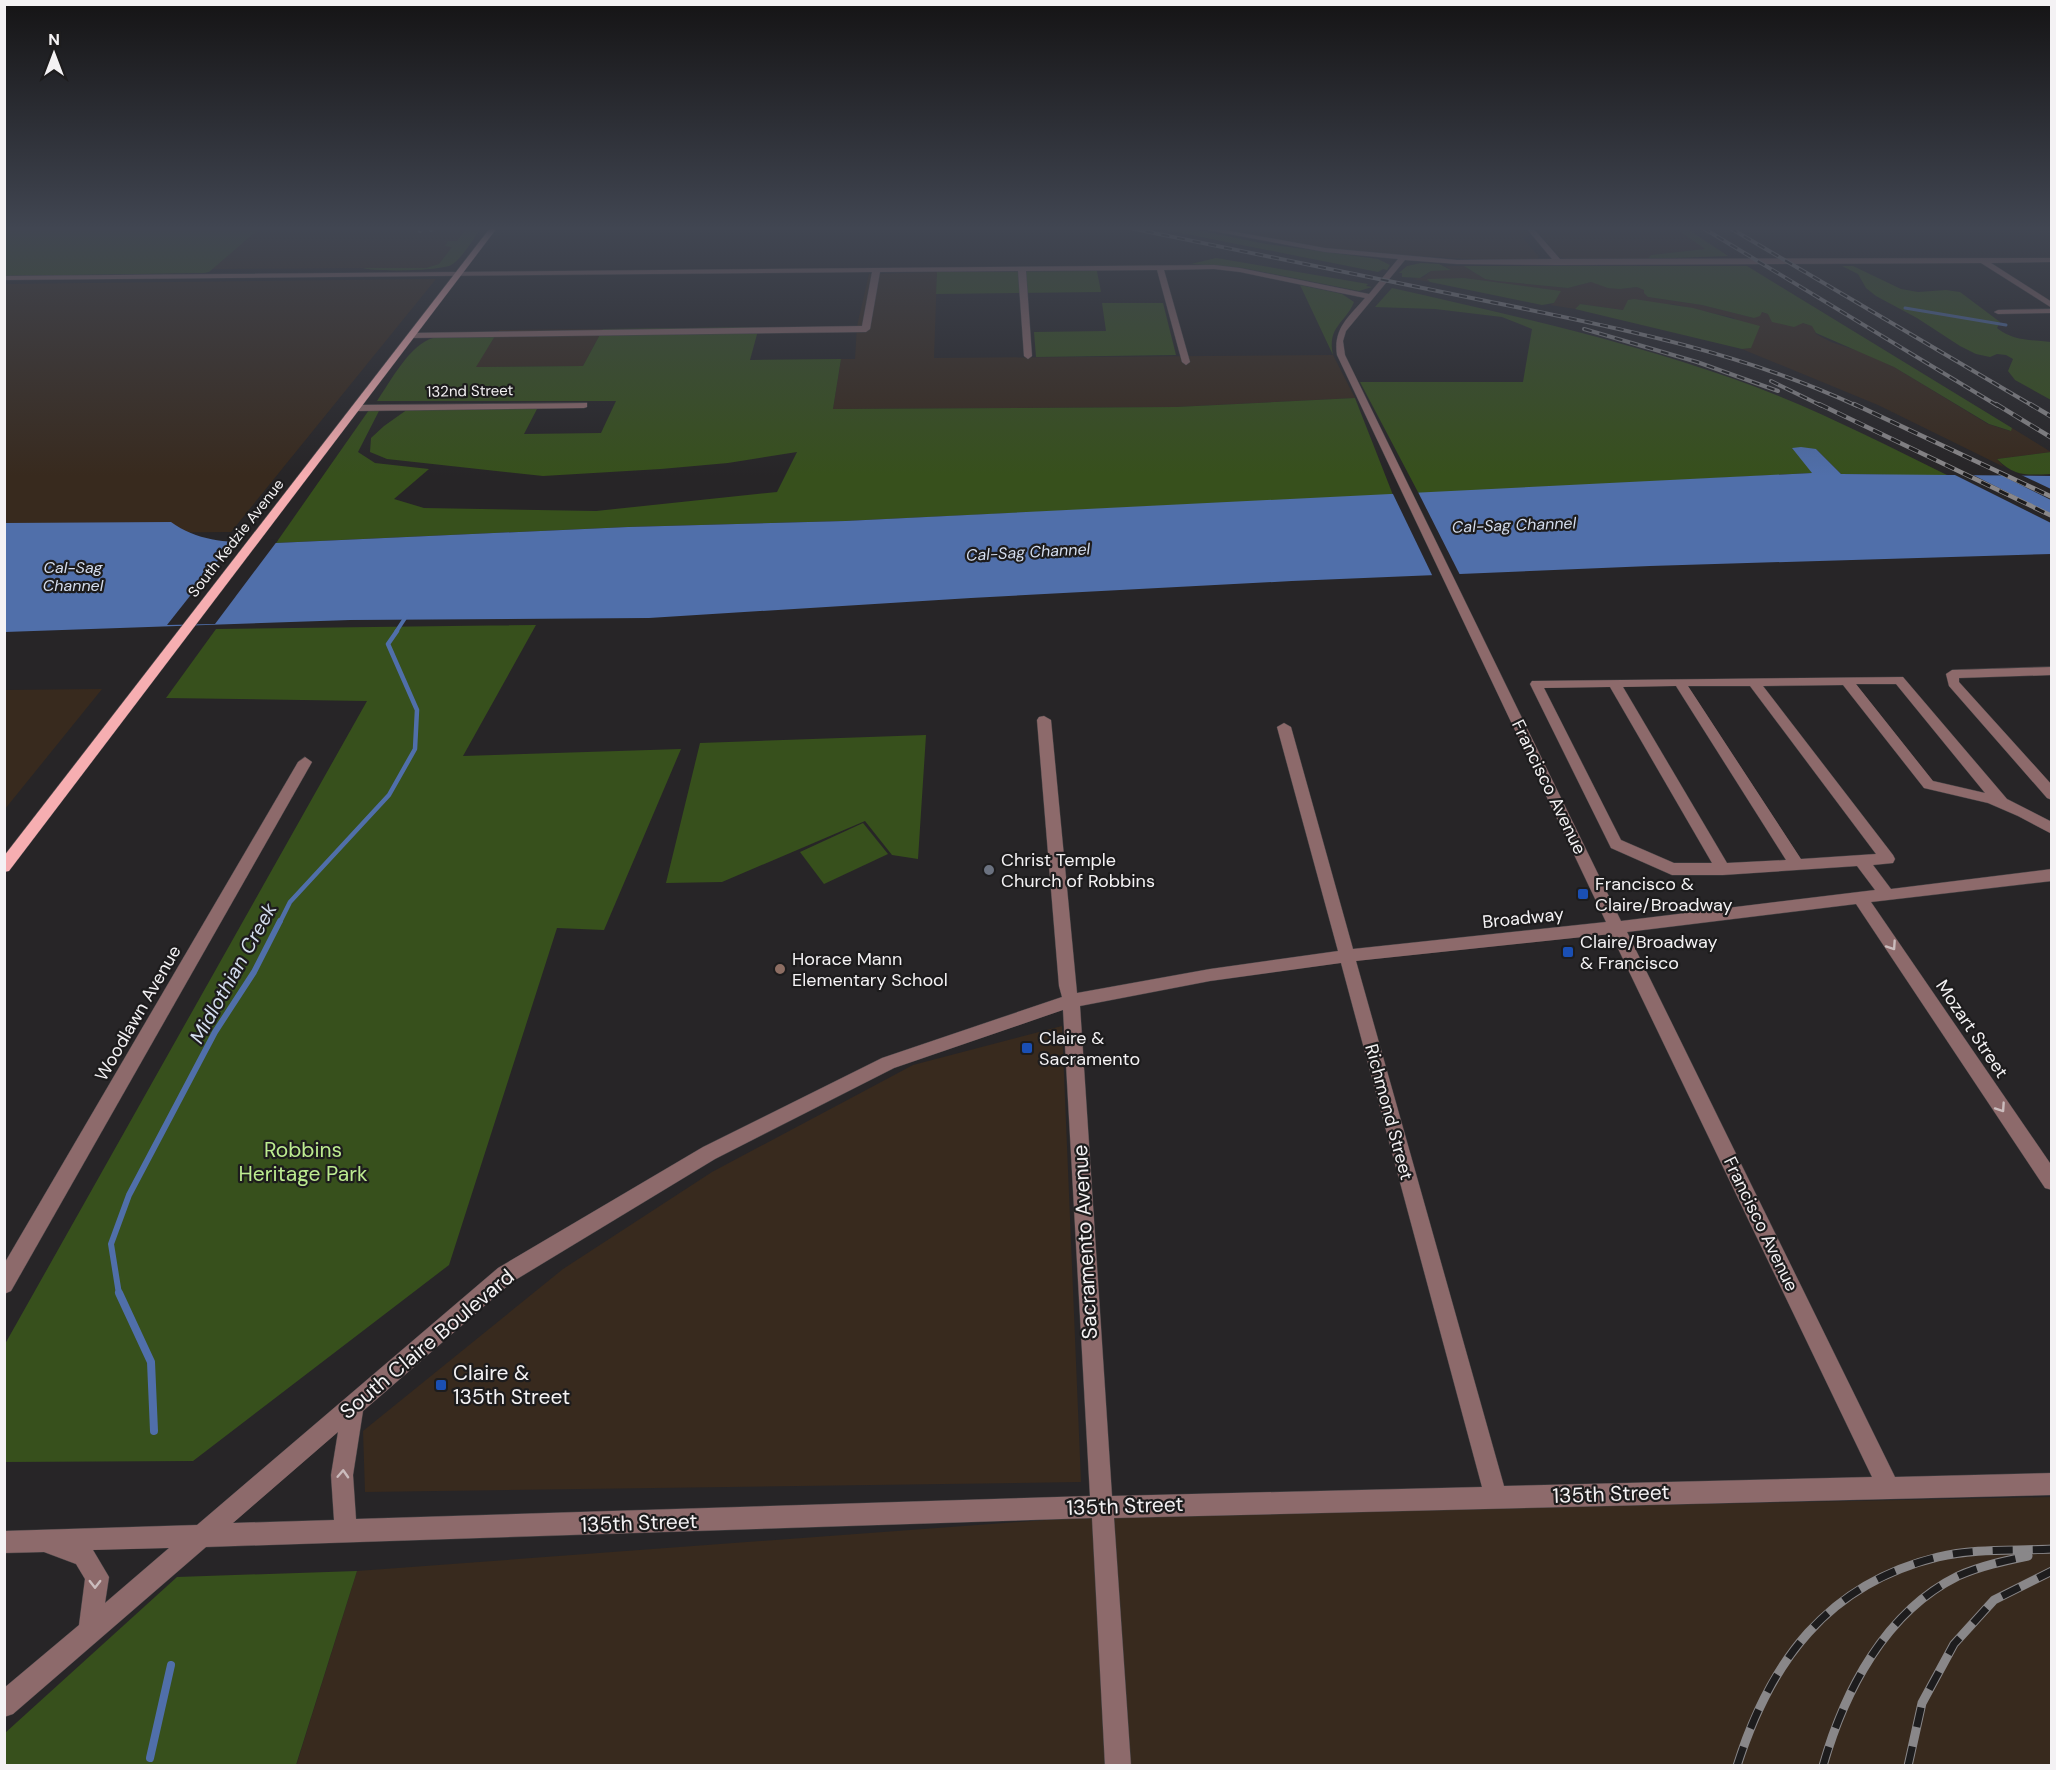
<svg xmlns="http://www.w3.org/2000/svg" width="2056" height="1770" font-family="'DM Sans',sans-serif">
<rect width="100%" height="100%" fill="#272527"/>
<!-- industrial -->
<g fill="#382a1e">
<path d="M 260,228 L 466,228 L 457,241 L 448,241 L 445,246 L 453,246 L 439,264 L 426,268 L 212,269 Z"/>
<path d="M 1206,228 L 1524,230 L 1530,236 L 1522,237 L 1539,257 L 1535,261 L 1482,260 L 1374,253 L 1314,246 Z"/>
<path d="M 1535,228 L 1675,228 L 1706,249 L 1651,255 L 1648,259 L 1566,259 L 1559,257 Z"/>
<path d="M 1445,266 L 1464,266 L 1485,279 L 1497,281 L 1568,288 L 1591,282 L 1620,289 L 1637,287 L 1645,290 L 1648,297 L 1702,305 L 1754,318 L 1761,312 L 1813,326 L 1816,334 L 1831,342 L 1864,353 L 1894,367 L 1988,424 L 2010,431 L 2012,428 L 2051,452 L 1997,459 L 2004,467 L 1878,405 L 1742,349 L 1751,348 L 1734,318 L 1672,304 L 1623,310 L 1580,304 L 1575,309 L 1550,305 L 1554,303 L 1560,291 L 1464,278 L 1428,280 L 1430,282 L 1412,279 L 1424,277 L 1431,271 L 1450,269 Z"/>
<path d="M 937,272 L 934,358 L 1333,355 L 1355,398 L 1176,407 L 833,409 L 841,359 L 855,359 L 857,326 L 869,274 Z"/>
<path d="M 436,279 L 231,532 L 5,534 L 4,284 Z"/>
<path d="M 603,329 L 583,366 L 475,367 L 499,330 Z"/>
<path d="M 102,689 L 5,809 L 5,690 Z"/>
<path d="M 1062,1026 L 1081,1482 L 365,1492 L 363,1431 L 563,1269 L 712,1172 L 913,1065 Z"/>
<path d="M 2051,1497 L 2051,1765 L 296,1766 L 357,1571 L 1099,1516 Z"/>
</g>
<!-- green -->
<g fill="#37501c">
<path d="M 5,228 L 260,228 L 209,272 L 204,273 L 5,276 Z"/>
<path d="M 466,228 L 481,228 C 473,239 463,258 451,265 C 441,271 373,272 363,268 L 426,268 L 439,264 L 452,247 L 445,246 L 448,241 L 457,241 Z"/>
<path d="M 1156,228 L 1187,228 L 1266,244 L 1378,259 L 1390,265 L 1387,270 L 1383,269 L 1378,272 Z"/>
<path d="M 1675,228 L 1686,228 L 1728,256 L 1648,259 L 1651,255 L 1705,249 Z"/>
<path d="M 1216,258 L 1368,284 L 1366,286 L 1372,287 L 1359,291 L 1243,268 L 1191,264 Z"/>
<path d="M 1421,263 L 1439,264 L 1451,270 L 1431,271 L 1420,278 L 1402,277 L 1402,273 L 1399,273 L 1407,266 Z"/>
<path d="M 1464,266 L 1747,266 L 2012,428 L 2011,431 L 1989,424 L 1894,367 L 1816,333 L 1812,326 L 1803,323 L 1794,327 L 1772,322 L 1768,314 L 1762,312 L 1760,316 L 1754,318 L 1702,305 L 1648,297 L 1644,293 L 1644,290 L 1637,287 L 1620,289 L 1608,288 L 1591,282 L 1568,288 L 1497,281 L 1485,279 Z"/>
<path d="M 1842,266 L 1853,266 L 1901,289 L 1918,292 L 1946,290 L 1960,292 L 2000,322 L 1997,328 C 2012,341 2033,340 2051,342 L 2051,400 L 2015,380 L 2008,371 L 2013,359 L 2006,355 L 1997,354 L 1990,357 L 1976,354 L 1960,346 L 1917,318 L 1876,296 L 1866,288 L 1858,274 Z"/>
<path d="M 1097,271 L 1101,292 L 936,294 L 937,272 Z"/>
<path d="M 1464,278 L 1561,291 L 1554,303 L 1542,305 L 1430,282 L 1427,279 Z"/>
<path d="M 1300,285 L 1342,294 L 1354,302 C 1345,324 1327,326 1333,355 Z"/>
<path d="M 1392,288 C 1507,314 1623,340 1734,379 C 1808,405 1878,441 1949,476 L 1841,474 L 1816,449 L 1812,473 L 1419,494 L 1360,382 L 1523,382 L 1532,329 L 1502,317 L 1435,309 L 1375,307 Z"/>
<path d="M 1634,299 L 1693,308 L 1760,326 L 1751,348 L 1742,349 L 1575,309 L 1580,304 L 1623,310 L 1628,300 Z"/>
<path d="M 1102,303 L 1163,303 L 1176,355 L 1036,357 L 1034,332 L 1106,331 Z"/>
<path d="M 759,327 L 750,360 L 841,359 L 833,409 L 1176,407 L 1355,398 L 1393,495 L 845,521 L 628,527 L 276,543 L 369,410 L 380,409 L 358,452 L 375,463 L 429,469 L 394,499 L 424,508 L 596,511 L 777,492 L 797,452 L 728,463 L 661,469 L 543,476 L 387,459 L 370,452 L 371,438 L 384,426 L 408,409 L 537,409 L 524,434 L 601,433 L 616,401 L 377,401 C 390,382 410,344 433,338 C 452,333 476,336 495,336 L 476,367 L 583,366 L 603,329 Z"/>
<path d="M 2051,452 L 2051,474 C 2027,475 2015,477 1997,459 Z"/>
<path d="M 536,625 L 463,756 L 681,749 L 604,930 L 557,928 L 449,1265 L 193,1461 L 5,1462 L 5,1344 L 367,701 L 166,698 L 216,629 Z"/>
<path d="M 926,735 L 918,859 L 892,855 L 865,821 L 722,882 L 666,883 L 700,743 Z"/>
<path d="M 863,823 L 888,854 L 824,884 L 800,852 Z"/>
<path d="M 357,1571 L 296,1765 L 5,1765 L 5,1733 L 177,1577 Z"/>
</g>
<!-- water -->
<path fill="#506faa" d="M 1801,447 L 1816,449 L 1841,474 L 2052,476 L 2051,554 L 1650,566 L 1292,581 L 971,598 L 649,618 L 350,620 L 5,632 L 4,523 L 171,522 C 202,545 239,542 276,543 L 628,527 L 845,521 L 1812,473 L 1792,448 Z"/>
<!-- pier -->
<g fill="#272527">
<path d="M 1951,473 L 1969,473 L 2051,514 L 2051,523 Z"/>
<path d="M 1997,473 L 2017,473 L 2051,489 L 2051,500 Z"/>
<path d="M 1392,492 L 1418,492 L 1461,577 L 1433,577 Z"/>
<path d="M 235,539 L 278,540 L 215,624 L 167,625 Z"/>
</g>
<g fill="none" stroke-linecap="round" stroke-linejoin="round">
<!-- stream-far4 -->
<path stroke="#506faa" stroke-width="3" d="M 1905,308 L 2006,325"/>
<!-- stream-far3 -->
<path stroke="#506faa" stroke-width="4" d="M 396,632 L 407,615"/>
<!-- stream-far2 -->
<path stroke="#506faa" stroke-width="4.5" d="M 280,922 L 290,902 L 389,795 L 415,749 L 417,710 L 388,644 L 397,631"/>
<!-- stream-far1 -->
<path stroke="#506faa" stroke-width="6" d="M 119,1294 L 111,1244 L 129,1195 L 215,1032 L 254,972 L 280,921"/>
<!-- stream -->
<g stroke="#506faa" stroke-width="8">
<path d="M 119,1293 L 151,1362 L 154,1431"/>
<path d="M 150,1758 L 171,1665"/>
</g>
<defs>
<g id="minor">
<path d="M 1197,228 L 1214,228 L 1325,248 L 1457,260 L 1552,259 L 1526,228 L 1533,228 L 1560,259 L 2052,258 L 2052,262 L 1991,263 L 2052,302 L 2052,308 L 1981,263 L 1559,265 L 1457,264 L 1405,260 L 1346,331 L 1343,341 L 1345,355 L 1621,921 L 1875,890 L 1857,866 L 1723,875 L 1672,875 L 1611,848 L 1530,684 L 1532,681 L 1903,677 L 2007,799 L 2052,822 L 2052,834 L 2018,816 L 1988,803 L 1924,788 L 1843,685 L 1763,686 L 1893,855 L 1895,859 L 1893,863 L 1873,865 L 1891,889 L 2052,869 L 2052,881 L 1871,902 L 2052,1166 L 2052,1190 L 2045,1188 L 1856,904 L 1627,932 L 1895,1477 L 2052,1473 L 2052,1495 L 1114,1518 L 1131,1766 L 1105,1766 L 1092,1518 L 206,1547 L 13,1714 L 4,1717 L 4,1688 L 79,1625 L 85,1579 L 76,1564 L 44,1552 L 4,1553 L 4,1531 L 197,1525 L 498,1268 L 703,1147 L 882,1058 L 1062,997 L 1059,986 L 1037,720 L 1039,717 L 1044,716 L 1051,720 L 1077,993 L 1210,969 L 1338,951 L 1277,727 L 1284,723 L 1291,727 L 1353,949 L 1606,922 L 1337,355 C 1333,328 1349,317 1365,298 L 1240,272 L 1214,269 L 1164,270 L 1190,362 L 1186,365 L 1182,362 L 1157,270 L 1026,271 L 1032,356 L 1028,359 L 1024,356 L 1018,271 L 880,272 L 870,329 L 866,332 L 412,338 L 409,337 L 409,333 L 862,326 L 872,272 L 4,280 L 4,276 L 1214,265 L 1240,268 L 1369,294 L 1398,259 L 1325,252 ZM 1856,684 L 1896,684 L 1985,793 L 1933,781 ZM 1676,686 L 1786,860 L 1727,863 L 1623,687 ZM 1688,686 L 1750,686 L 1876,854 L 1801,859 ZM 1610,687 L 1712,863 L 1674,863 L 1621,840 L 1544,688 ZM 1611,934 L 1872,1477 L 1504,1486 L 1356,961 ZM 1341,963 L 1482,1487 L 1112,1496 L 1080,1006 L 1210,981 ZM 1063,1010 L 1090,1496 L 356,1519 L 353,1475 L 363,1411 L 512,1282 L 715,1159 L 894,1068 ZM 338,1432 L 331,1475 L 334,1520 L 233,1523 ZM 169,1548 L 105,1603 L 109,1577 L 93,1550 Z"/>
<path d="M 2052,309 L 2052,313 L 1998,314 L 1994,312 L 1998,310 Z"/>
<path d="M 587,403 L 587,407 L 584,408 L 357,411 L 352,408 L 357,405 Z"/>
<path d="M 2052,667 L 2052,675 L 1959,678 L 1959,682 L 2052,785 L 2052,800 L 2047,798 L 1949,686 L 1946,674 L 1952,670 Z"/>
<path d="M 305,757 L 312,762 L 11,1291 L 4,1294 L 4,1264 L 298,762 Z"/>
</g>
<path id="major" d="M 490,228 L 497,228 L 9,871 L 4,872 L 4,856 Z"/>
</defs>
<!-- minor casing -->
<use href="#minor" stroke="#444244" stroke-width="1"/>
<!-- major casing -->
<use href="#major" stroke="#444244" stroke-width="1"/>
<!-- minor -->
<use href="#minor" fill="#8d6a6b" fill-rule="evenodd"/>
<!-- major -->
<use href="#major" fill="#f6aeb1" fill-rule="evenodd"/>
<defs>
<g id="rail-far2">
<path d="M 1130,228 C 1250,253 1370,277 1491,302 C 1614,327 1742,352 1857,406"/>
<path d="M 1703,228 L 1998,406"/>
<path d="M 1730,228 L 2033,406"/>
<path d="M 431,230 L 433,228"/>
<path d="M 420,231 L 422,228"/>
<path d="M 1584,329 L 1697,362 L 1778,391"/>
<path d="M 1771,381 L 1822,406"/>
</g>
<g id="rail-far1">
<path d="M 1819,404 L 2052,516"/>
<path d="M 1854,404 L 2052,497"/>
<path d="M 1996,404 L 2052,438"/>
<path d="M 2030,404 L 2052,417"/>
</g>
<g id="rail">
<path d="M 1737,1766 C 1770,1662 1827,1584 1938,1557 C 1975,1548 2015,1551 2052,1549"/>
<path d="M 1823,1766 C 1844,1692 1885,1612 1958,1576 C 1980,1566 2004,1561 2028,1556"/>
<path d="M 1908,1766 L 1922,1703 L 1954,1644 L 1994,1600 L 2052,1571"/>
</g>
</defs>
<!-- rail-far2 casing -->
<use href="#rail-far2" stroke="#898789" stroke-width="4"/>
<!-- rail-far1 casing -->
<use href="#rail-far1" stroke="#898789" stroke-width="4.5"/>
<!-- rail casing -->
<use href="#rail" stroke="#898789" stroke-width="9"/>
<!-- rail-far2 -->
<use href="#rail-far2" stroke="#1d1c1d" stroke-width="2" stroke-dasharray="8" stroke-linecap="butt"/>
<!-- rail-far1 -->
<use href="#rail-far1" stroke="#1d1c1d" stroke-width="3" stroke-dasharray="10" stroke-linecap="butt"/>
<!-- rail -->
<use href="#rail" stroke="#1d1c1d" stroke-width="7" stroke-dasharray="20" stroke-linecap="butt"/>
</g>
<!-- one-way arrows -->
<defs><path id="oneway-chevron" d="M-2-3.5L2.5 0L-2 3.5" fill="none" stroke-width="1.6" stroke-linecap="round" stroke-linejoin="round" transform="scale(1.5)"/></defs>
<g stroke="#cbbcbd">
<use href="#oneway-chevron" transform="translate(1892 946) rotate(56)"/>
<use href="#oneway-chevron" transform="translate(2001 1108) rotate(56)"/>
<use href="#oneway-chevron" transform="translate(343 1474) rotate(-87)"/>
<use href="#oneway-chevron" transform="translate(95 1584) rotate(90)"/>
</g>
<!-- sky -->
<linearGradient id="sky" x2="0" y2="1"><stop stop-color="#151415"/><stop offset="0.48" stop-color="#414652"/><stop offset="1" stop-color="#414652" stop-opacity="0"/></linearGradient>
<rect width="2056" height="476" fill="url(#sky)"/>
<!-- markers -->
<circle fill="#6b7280" stroke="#1d1c1d" stroke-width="2" cx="989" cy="870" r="6"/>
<g fill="#1a4fb4" stroke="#1d1c1d" stroke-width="2">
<rect x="1577" y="888" width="12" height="12" rx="3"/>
<rect x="1562" y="946" width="12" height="12" rx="3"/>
<rect x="1021" y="1042" width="12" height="12" rx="3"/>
<rect x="435" y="1379" width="12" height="12" rx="3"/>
</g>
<circle fill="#8d6e63" stroke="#1d1c1d" stroke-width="2" cx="780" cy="969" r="6"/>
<g text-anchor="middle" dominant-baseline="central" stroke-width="4.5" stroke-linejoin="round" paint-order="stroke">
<!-- far-street labels -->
<g font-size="15" fill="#f4f2f4" stroke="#1d1c1d">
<text transform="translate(470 391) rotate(-1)">132nd Street</text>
<text transform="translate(236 538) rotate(-52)">South Kedzie Avenue</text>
</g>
<!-- far-water labels -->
<g font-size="16" font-style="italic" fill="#d4ddee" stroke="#1d1c1d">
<text transform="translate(1514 525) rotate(-2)">Cal-Sag Channel</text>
<text transform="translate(1028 552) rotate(-3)">Cal-Sag Channel</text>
<text x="73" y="567">Cal-Sag<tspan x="73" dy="18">Channel</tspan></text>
</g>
<!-- street labels -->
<g font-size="18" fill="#f4f2f4" stroke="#1d1c1d">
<text transform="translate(1549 787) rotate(64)">Francisco Avenue</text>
<text transform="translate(1523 918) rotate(-6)">Broadway</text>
<text transform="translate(138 1013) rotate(-60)">Woodlawn Avenue</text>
<text transform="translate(1972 1029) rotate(56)">Mozart Street</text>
<text transform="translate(1389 1112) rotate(75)">Richmond Street</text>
<text transform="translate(1761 1224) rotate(64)">Francisco Avenue</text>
</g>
<!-- poi labels -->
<g font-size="18" fill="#f4f2f4" stroke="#1d1c1d" text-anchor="start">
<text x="1001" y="860">Christ Temple<tspan x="1001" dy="21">Church of Robbins</tspan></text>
<text x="1595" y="884">Francisco &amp;<tspan x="1595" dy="21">Claire/Broadway</tspan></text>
<text x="1580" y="942">Claire/Broadway<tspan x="1580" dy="21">&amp; Francisco</tspan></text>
<text x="792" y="959">Horace Mann<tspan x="792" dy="21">Elementary School</tspan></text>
<text x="1039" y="1038">Claire &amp;<tspan x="1039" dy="21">Sacramento</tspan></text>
</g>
<!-- water labels -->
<g font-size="20" font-style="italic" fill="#d4ddee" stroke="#1d1c1d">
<text transform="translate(233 973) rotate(-61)">Midlothian Creek</text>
</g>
<!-- near-park labels -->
<g font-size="21" fill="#bceb90" stroke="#1d1c1d">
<text x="303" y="1150">Robbins<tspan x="303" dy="24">Heritage Park</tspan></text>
</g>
<!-- near-street labels -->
<g font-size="21" fill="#f4f2f4" stroke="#1d1c1d">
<text transform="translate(1085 1242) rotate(-93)">Sacramento Avenue</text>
<text transform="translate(427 1344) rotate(-40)">South Claire Boulevard</text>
<text transform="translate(1611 1494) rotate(-2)">135th Street</text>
<text transform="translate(1125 1506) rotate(-2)">135th Street</text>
<text transform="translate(639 1523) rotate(-2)">135th Street</text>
</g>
<!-- near-poi labels -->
<g font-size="21" fill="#f4f2f4" stroke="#1d1c1d" text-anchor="start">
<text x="453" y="1373">Claire &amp;<tspan x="453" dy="24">135th Street</tspan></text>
</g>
</g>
<!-- border -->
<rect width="2056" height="1770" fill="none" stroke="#f4f2f4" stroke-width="12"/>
<!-- north arrow -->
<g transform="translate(54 54)" stroke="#1d1c1d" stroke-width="4.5" paint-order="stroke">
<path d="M0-4.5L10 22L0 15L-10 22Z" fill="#f4f2f4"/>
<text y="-9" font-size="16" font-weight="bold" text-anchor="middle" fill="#f4f2f4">N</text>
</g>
</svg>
